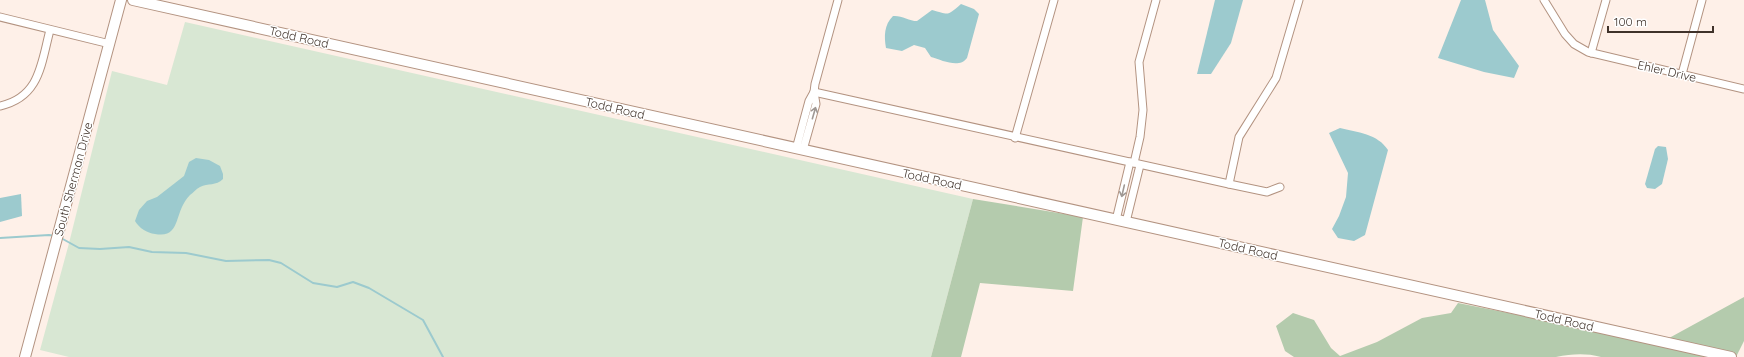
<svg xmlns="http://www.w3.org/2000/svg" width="1744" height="357" font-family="Quicksand,sans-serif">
<rect width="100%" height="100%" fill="#fef0e8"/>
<!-- green -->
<path fill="#d8e7d3" d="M 185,22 L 973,199 L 931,357 L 69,357 L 40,350 L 68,247 L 112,71 L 167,85 Z"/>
<!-- forest -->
<g fill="#b4cbad">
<path d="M 973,199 L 1083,217 L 1073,291 L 980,283 L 961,357 L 931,357 Z"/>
<path d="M 1744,297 L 1744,341 L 1736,357 L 1601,357 C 1585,353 1572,354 1556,357 L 1294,357 L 1285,351 L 1276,326 L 1293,313 L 1314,320 L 1331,348 L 1340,356 L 1377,342 L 1422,318 L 1451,313 L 1458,303 L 1660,343 Z"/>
</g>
<!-- water -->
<g fill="#9ccace">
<path d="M 1215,0 L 1243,0 L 1231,43 L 1211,74 L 1197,74 Z"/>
<path d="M 1461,0 L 1485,0 L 1493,30 L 1519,66 L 1514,78 L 1484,72 L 1438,58 Z"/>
<path d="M 961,4 L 974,9 L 979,14 L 967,58 C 959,69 942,60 931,57 L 925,48 L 914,45 L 902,51 L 886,48 C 884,36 884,25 893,16 C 901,15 909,21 917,21 L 932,10 C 950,15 947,16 961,4 Z"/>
<path d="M 1340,128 C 1357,132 1378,134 1388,150 L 1365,235 L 1354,241 L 1338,238 L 1332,229 L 1339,216 L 1346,197 L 1348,173 L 1329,133 Z"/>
<path d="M 1658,146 L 1666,147 L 1668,159 L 1662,184 L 1655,189 L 1647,188 L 1645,184 L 1655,149 Z"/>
<path d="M 196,158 L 209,160 L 220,166 L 223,174 L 223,179 C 216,186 208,183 200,187 C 196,189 193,193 190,195 C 173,212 182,239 155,234 C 147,233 139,228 135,221 L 139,210 L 147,201 L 157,197 L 184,176 L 189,162 Z"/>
<path d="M 21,194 L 22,216 L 0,222 L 0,198 Z"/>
</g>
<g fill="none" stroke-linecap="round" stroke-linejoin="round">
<!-- stream -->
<g stroke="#9ccace" stroke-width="2">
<path d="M 0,238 L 49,235 L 55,236"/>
<path d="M 61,238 L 79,248 L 100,249 L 129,247 L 152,252 L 186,253 L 226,261 L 269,260 L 281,263 L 313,283 L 337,287 L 353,282 L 369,288 L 423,320 L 443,357"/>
</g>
<defs>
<g id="street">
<path d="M 838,0 L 815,84 L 814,92 L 1229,184"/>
<path d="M 1544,0 L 1565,34 L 1574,44 L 1588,52 L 1744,89"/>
<path d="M 0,17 L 110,44"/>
<path d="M 1591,53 L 1606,0"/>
<path d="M 1682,74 L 1702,0"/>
<path d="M 0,106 C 40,97 41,64 50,30"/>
<path d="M 1015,138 L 1054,0"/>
<path d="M 796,149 L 809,101 L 814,92 L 816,104 L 803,150"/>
<path d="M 1134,163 L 1140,137 L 1143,110 L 1139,62 L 1156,0"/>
<path d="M 1280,187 L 1267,192 L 1229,184 L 1239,137 L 1276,78 L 1299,0"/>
<path d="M 1116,220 L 1130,162"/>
<path d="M 1126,222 L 1140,165"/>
</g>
<g id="secondary">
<path d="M 133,0 L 1731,357"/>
<path d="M 25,357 L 121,0"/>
</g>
</defs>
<!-- street casing -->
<use href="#street" stroke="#b39381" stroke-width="9"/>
<!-- secondary casing -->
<use href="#secondary" stroke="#b39381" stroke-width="12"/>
<!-- street -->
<use href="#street" stroke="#fff" stroke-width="7"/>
<!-- secondary -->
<use href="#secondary" stroke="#fff" stroke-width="10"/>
</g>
<!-- one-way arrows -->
<defs><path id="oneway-shaft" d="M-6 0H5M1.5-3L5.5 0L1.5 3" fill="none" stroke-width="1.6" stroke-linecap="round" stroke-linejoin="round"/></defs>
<g stroke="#9f9894">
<use href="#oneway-shaft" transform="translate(814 113) rotate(-74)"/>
<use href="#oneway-shaft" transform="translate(1123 191) rotate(103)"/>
</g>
<g text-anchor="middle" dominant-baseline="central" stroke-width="3" stroke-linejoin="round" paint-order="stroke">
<!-- street labels -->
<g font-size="12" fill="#3f322a" stroke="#fff">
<text transform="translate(299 37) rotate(13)">Todd Road</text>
<text transform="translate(1667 71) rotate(13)">Ehler Drive</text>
<text transform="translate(615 108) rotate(13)">Todd Road</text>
<text transform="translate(73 179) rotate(-75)">South Sherman Drive</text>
<text transform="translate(932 179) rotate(12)">Todd Road</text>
<text transform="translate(1248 249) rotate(13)">Todd Road</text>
<text transform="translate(1564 320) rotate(13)">Todd Road</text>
</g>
</g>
<!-- scale -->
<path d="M1608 26v6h105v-6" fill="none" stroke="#3f322a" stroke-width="2"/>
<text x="1614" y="26" font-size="12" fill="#3f322a" stroke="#ffffff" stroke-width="3" paint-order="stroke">100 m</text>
</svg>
